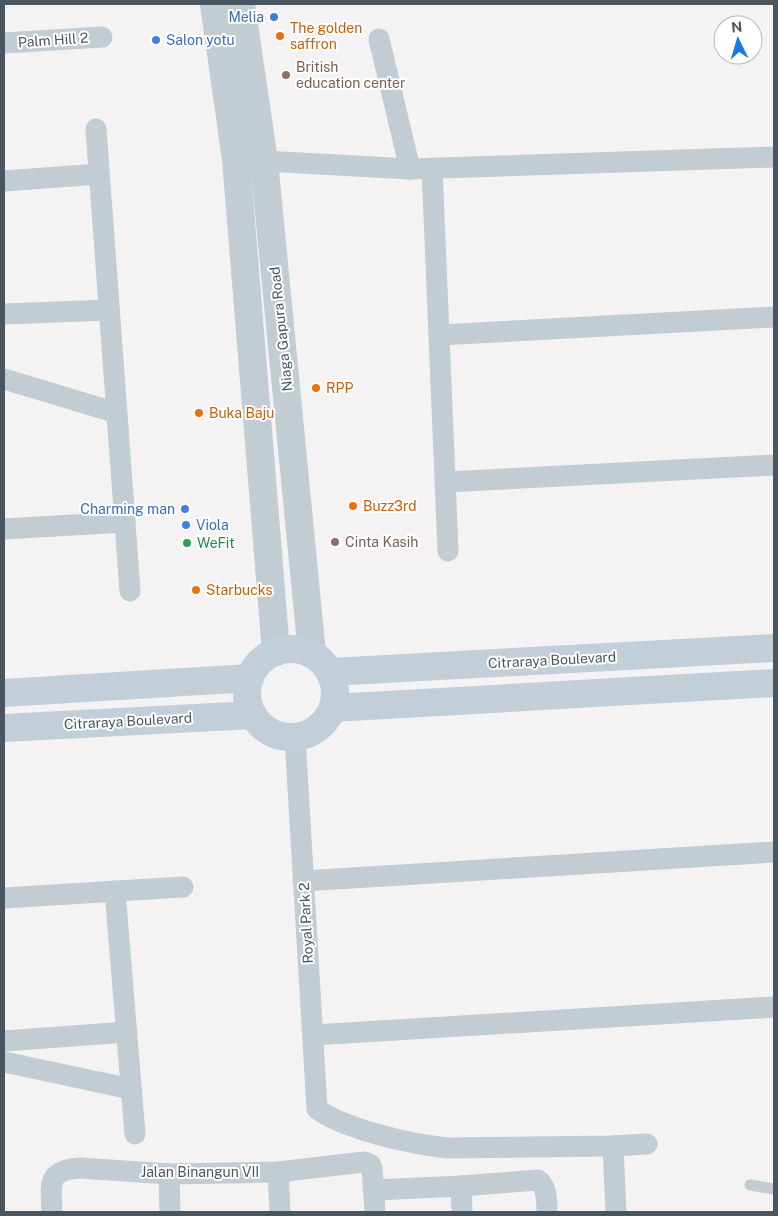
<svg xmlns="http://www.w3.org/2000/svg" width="778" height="1216" font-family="'Public Sans',sans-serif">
<rect width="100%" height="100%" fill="#f4f2f2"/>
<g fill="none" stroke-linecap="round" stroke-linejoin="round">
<!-- service -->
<path stroke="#c2ccd3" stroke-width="11" d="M 750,1185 L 774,1189"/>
<!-- minor -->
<g stroke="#c2ccd3" stroke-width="21">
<path d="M 379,39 L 410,169"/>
<path d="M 4,43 L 102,37"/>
<path d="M 96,129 L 130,591"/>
<path d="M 264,161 L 410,169 L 774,157"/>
<path d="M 432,168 L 448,551"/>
<path d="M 4,181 L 99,174"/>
<path d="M 4,314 L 109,310"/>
<path d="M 439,335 L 774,317"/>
<path d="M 4,379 L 117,413"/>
<path d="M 445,482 L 774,465"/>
<path d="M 4,529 L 125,522"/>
<path d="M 295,737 L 317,1109 C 346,1130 411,1144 447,1148 L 613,1146 L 647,1144"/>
<path d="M 303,881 L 774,852"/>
<path d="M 115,891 L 135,1134"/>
<path d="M 4,898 L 183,887"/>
<path d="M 313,1035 L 774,1007"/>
<path d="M 4,1041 L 127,1032"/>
<path d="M 4,1062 L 131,1089"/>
<path d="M 613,1146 L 616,1212"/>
<path d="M 278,1172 L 280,1212"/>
<path d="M 169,1174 L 170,1212"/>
<path d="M 461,1186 L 462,1212"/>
<path d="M 375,1190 L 461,1186 L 538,1180 C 547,1186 547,1202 547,1212"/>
<path d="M 52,1212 C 51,1185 46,1170 80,1168 L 169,1174 L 278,1172 L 364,1162 L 370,1164 L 372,1168 L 375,1212"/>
</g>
<!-- tertiary -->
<g stroke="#c2ccd3" stroke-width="28">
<path d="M 214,4 L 236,159 L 276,652"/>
<path d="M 241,4 L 264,161 L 312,654"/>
</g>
<!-- secondary -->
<g stroke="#c2ced8" stroke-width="28">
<circle cx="291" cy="693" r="44"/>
<path d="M 330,672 L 774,648"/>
<path d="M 4,693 L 250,678"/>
<path d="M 333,708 L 774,683"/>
<path d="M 4,728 L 253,715"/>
</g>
</g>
<!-- markers -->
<g fill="#3f7fe0" stroke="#fff" stroke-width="2">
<circle cx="274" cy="17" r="5"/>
<circle cx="156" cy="40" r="5"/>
<circle cx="185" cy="509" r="5"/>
<circle cx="186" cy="525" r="5"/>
</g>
<g fill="#e8710a" stroke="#fff" stroke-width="2">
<circle cx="280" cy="36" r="5"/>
<circle cx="316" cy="388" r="5"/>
<circle cx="199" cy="413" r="5"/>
<circle cx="353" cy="506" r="5"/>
<circle cx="196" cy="590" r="5"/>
</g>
<g fill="#8d6e63" stroke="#fff" stroke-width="2">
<circle cx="286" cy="75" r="5"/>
<circle cx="335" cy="542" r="5"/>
</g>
<circle fill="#2e9e5b" stroke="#fff" stroke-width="2" cx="187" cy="543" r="5"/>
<g text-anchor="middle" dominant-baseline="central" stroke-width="4" stroke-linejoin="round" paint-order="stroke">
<!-- shop labels -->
<g font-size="14" fill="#366cbe" stroke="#fff" text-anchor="end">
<text x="264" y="17">Melia</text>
<text x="166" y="40" text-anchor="start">Salon yotu</text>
<text x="175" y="509">Charming man</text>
<text x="196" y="525" text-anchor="start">Viola</text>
</g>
<!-- food labels -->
<g font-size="14" fill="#c56008" stroke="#fff" text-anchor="start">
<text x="290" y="28">The golden<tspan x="290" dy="16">saffron</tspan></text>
<text x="326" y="388">RPP</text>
<text x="209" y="413">Buka Baju</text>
<text x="363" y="506">Buzz3rd</text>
<text x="206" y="590">Starbucks</text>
</g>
<!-- street labels -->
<g font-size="14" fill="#495660" stroke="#fff">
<text transform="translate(53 40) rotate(-4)">Palm Hill 2</text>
<text transform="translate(281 329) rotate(-96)">Niaga Gapura Road</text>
<text transform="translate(552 660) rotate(-3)">Citraraya Boulevard</text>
<text transform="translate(128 721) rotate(-3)">Citraraya Boulevard</text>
<text transform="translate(306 923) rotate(-93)">Royal Park 2</text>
<text x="200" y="1172">Jalan Binangun VII</text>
</g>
<!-- education labels -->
<g font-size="14" fill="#785e54" stroke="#fff" text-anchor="start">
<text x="296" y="67">British<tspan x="296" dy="16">education center</tspan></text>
<text x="345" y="542">Cinta Kasih</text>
</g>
<!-- leisure labels -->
<g font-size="14" fill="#27864d" stroke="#fff" text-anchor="start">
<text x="197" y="543">WeFit</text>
</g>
</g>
<!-- border -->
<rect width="778" height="1216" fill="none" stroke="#495660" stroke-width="10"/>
<!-- north arrow -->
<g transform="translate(738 40) rotate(355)"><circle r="24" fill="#ffffff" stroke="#b6bbbf"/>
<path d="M0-4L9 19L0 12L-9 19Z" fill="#177ce9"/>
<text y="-8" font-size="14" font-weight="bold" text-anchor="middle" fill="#495660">N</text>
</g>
</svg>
